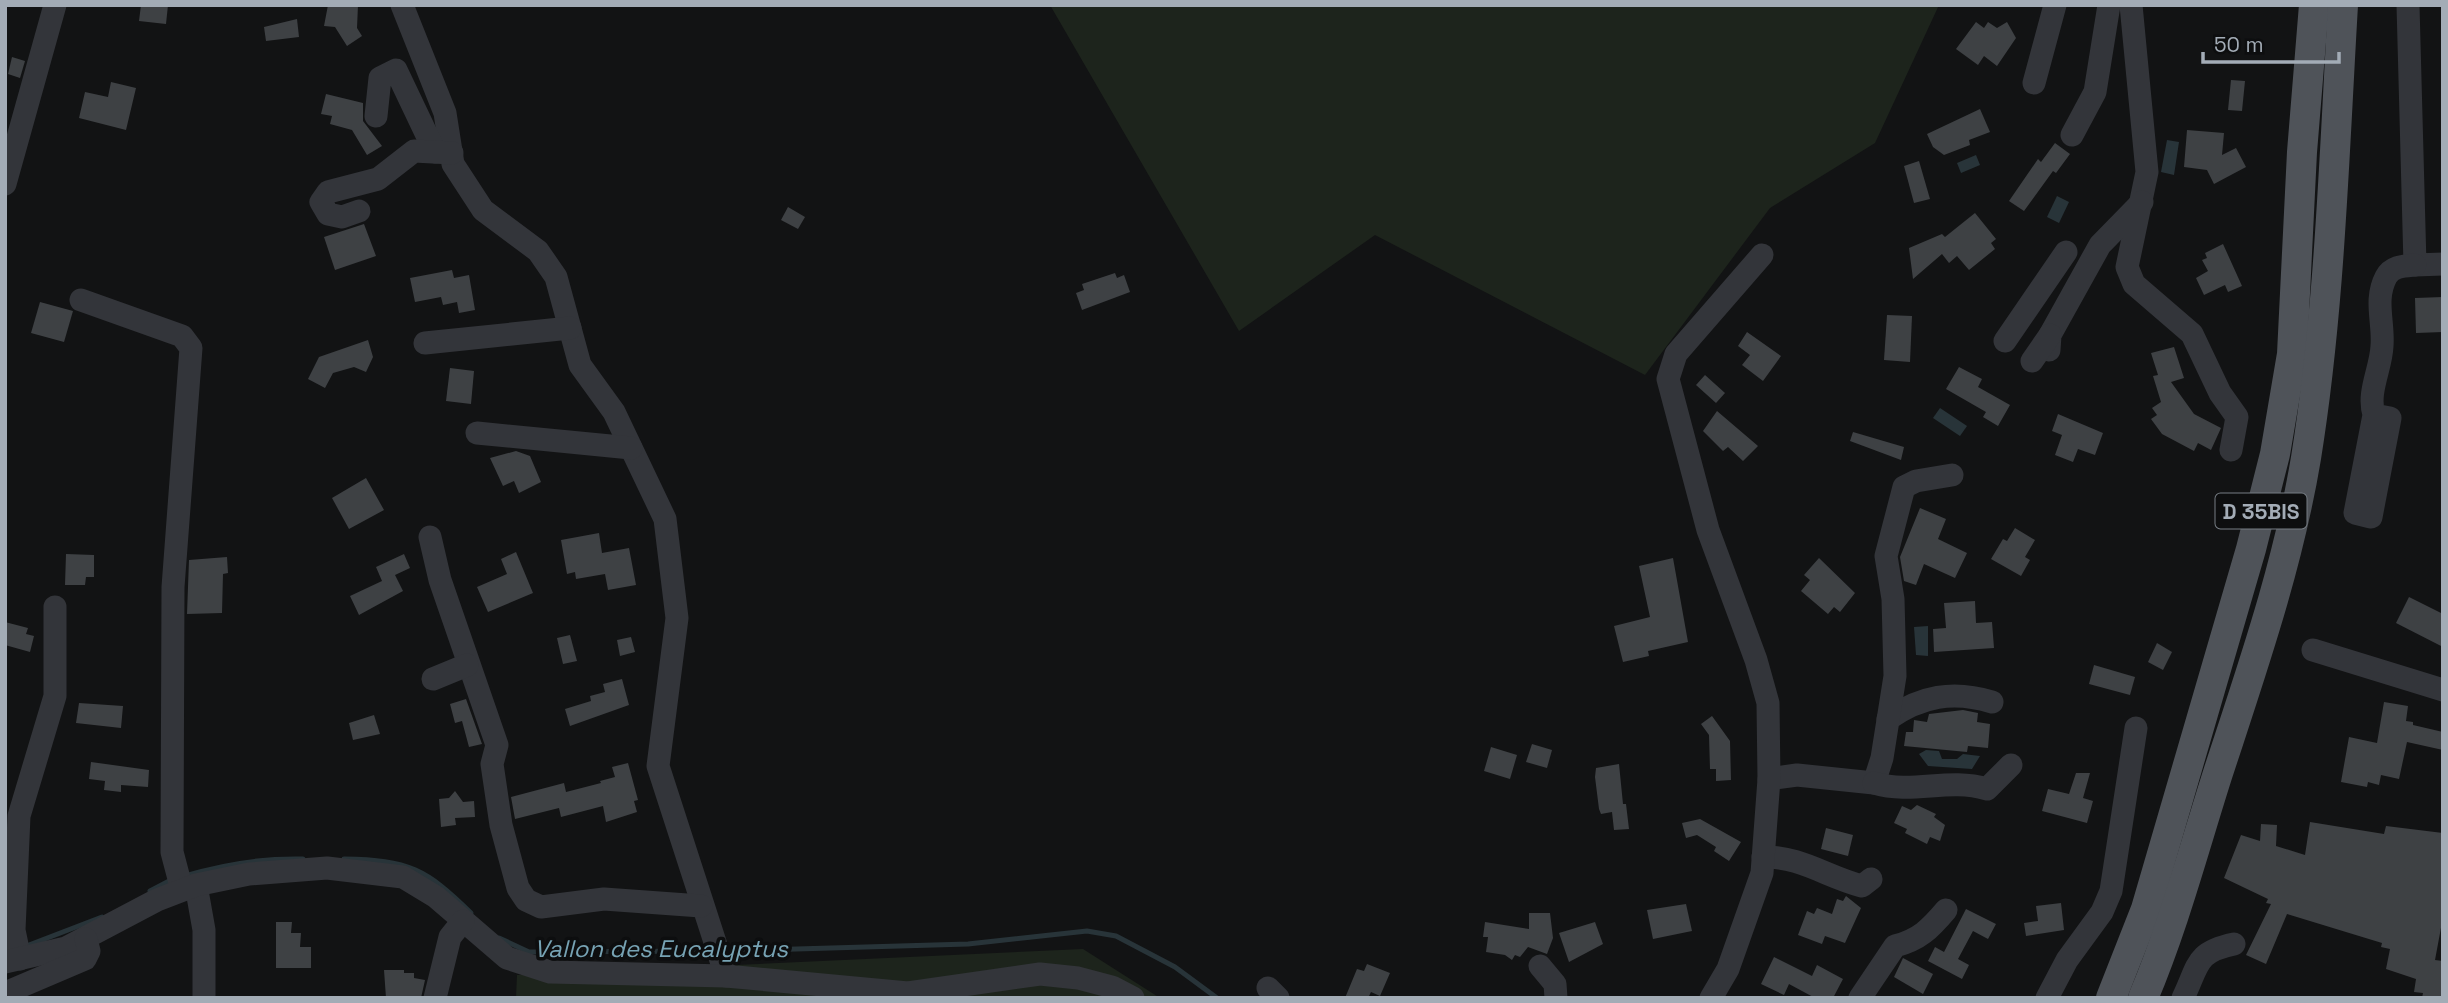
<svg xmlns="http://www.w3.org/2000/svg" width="2448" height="1003" font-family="'Space Grotesk',sans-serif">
<rect width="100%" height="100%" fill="#121314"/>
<!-- green -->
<g fill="#1d241c">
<path d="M 1050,5 L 1939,5 L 1875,143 L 1770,208 L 1645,375 L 1375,235 L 1239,331 Z"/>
<path d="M 1083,949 L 1160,998 L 516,998 L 517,975 Z"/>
</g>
<!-- water -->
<g fill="#283439">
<path d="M 2167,140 L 2179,142 L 2174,175 L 2161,172 Z"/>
<path d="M 1976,155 L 1980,165 L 1961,173 L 1957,163 Z"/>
<path d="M 2057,196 L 2069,202 L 2059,223 L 2047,217 Z"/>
<path d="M 1940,408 L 1967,426 L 1960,436 L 1933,418 Z"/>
<path d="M 1928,626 L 1928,656 L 1916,655 L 1914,627 Z"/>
<path d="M 1926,750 L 1939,751 L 1942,759 L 1957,759 L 1963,754 L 1980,756 L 1972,769 L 1928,766 L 1919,754 Z"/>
</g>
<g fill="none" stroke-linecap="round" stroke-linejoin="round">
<!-- stream -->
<g stroke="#283439" stroke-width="5">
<path d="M 344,859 C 409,860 426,869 471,913"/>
<path d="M 185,876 C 225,864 262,858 303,859"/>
<path d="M 150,891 L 173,879"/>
<path d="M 499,938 L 529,952 L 710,951"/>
<path d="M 29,945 L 102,917"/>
<path d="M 724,951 L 968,944 L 1087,931 L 1116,936 L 1175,967 L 1217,998"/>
</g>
</g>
<!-- building -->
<g fill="#3e4144">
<path d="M 141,5 L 168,5 L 166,24 L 139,21 Z"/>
<path d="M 328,5 L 358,5 L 357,28 L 362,36 L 347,46 L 335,27 L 324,26 Z"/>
<path d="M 297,19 L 299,37 L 266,41 L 264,27 Z"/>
<path d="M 1976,22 L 1984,28 L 1988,22 L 1997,28 L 2007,22 L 2016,38 L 1997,66 L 1984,56 L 1978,65 L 1956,49 Z"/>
<path d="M 12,57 L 25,61 L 20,78 L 8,74 Z"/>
<path d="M 2231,80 L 2245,81 L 2242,111 L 2228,110 Z"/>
<path d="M 111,82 L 136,88 L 126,130 L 79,118 L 85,92 L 108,97 Z"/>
<path d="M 326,94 L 363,103 L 363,121 L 382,146 L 367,155 L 352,130 L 330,124 L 332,116 L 321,114 Z"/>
<path d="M 1980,109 L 1990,132 L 1969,140 L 1970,145 L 1944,155 L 1933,147 L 1927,134 Z"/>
<path d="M 2187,130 L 2224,133 L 2222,155 L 2236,148 L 2246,167 L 2214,184 L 2207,170 L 2184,167 Z"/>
<path d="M 2055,143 L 2070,154 L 2056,173 L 2053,171 L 2024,211 L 2009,201 L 2038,159 L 2041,162 Z"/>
<path d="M 1919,161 L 1930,199 L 1914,203 L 1904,166 Z"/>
<path d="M 788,207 L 805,217 L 798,229 L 781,220 Z"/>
<path d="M 1975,213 L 1996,239 L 1991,243 L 1995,249 L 1969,270 L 1957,256 L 1949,263 L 1942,254 L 1913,279 L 1909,248 L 1942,234 L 1945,237 Z"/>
<path d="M 364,224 L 376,256 L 335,270 L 324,237 Z"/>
<path d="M 2223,244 L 2242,286 L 2228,292 L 2225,285 L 2204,295 L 2196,278 L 2208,271 L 2202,260 L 2207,258 L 2205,253 Z"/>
<path d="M 452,270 L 454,278 L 469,275 L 475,310 L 459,313 L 457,302 L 443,305 L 441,297 L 415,302 L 410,278 Z"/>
<path d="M 1115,273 L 1117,278 L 1124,275 L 1130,292 L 1082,310 L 1076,293 L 1084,290 L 1082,284 Z"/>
<path d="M 2443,297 L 2443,332 L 2416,333 L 2415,298 Z"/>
<path d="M 40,302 L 73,311 L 64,342 L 31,333 Z"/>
<path d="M 1887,315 L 1912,316 L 1910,362 L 1884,360 Z"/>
<path d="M 1747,332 L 1781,356 L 1763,381 L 1742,365 L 1750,355 L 1738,346 Z"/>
<path d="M 368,340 L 373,357 L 366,372 L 354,367 L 333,373 L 325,388 L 308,379 L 319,357 Z"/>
<path d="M 2174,347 L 2184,378 L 2171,382 L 2194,414 L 2221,428 L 2211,450 L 2198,443 L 2194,451 L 2162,434 L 2151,419 L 2157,415 L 2152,408 L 2161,402 L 2153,376 L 2158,375 L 2151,353 Z"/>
<path d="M 1959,367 L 1982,379 L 1978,387 L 2010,405 L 1998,426 L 1983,417 L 1986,412 L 1946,389 Z"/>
<path d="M 450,368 L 474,371 L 471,404 L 446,401 Z"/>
<path d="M 1705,375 L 1725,393 L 1716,403 L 1696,385 Z"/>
<path d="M 1717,411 L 1758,446 L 1743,461 L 1728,447 L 1723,451 L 1703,431 Z"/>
<path d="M 2058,414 L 2103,433 L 2095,455 L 2078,449 L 2073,462 L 2055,455 L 2062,435 L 2052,431 Z"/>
<path d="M 1853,432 L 1904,447 L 1901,460 L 1850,441 Z"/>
<path d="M 516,451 L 530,456 L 541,482 L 519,493 L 514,481 L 503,486 L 490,458 Z"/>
<path d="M 366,478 L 384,510 L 349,529 L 332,498 Z"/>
<path d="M 1920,508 L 1946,519 L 1938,539 L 1967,553 L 1955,578 L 1924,564 L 1916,585 L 1904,581 L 1900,557 Z"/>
<path d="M 2015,528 L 2035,540 L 2025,557 L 2030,560 L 2021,576 L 1991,559 L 2003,539 L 2007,541 Z"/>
<path d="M 599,533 L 602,553 L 629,548 L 636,585 L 608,590 L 605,574 L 576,579 L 575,572 L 567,574 L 561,540 Z"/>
<path d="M 516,552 L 533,593 L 488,612 L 477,587 L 507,574 L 501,559 Z"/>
<path d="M 66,554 L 94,555 L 94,577 L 86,577 L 85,585 L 65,585 Z"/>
<path d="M 404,554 L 410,568 L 395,575 L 403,591 L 359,615 L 350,596 L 382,581 L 376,567 Z"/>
<path d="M 227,557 L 228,573 L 223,574 L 222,613 L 187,614 L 189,560 Z"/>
<path d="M 1673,558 L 1688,642 L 1648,651 L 1649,656 L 1623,662 L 1614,626 L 1650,617 L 1639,566 Z"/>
<path d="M 1819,558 L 1855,593 L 1840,612 L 1834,607 L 1828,614 L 1801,591 L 1810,580 L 1804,575 Z"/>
<path d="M 2409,597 L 2443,614 L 2443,647 L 2396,623 Z"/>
<path d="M 1975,601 L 1976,623 L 1992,622 L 1994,648 L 1934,652 L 1933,629 L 1946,628 L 1944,603 Z"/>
<path d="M 5,622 L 28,628 L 26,634 L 34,636 L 30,652 L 5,645 Z"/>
<path d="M 570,635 L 577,661 L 563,664 L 557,638 Z"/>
<path d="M 631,637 L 635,652 L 620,656 L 617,640 Z"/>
<path d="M 2157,643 L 2172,652 L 2163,670 L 2148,662 Z"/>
<path d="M 2094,665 L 2135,677 L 2130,695 L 2089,684 Z"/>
<path d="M 622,679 L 629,705 L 570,726 L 565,709 L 591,701 L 590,696 L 605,692 L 603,684 Z"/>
<path d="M 466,699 L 482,744 L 469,747 L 462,721 L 455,723 L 450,704 Z"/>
<path d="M 2384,702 L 2408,706 L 2406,721 L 2413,722 L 2413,725 L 2443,732 L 2443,750 L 2407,742 L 2399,779 L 2381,775 L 2379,785 L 2368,782 L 2367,787 L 2341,782 L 2349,737 L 2377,743 Z"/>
<path d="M 79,703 L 123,706 L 121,728 L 76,723 Z"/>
<path d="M 1963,710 L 1978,713 L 1977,722 L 1990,724 L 1988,748 L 1968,746 L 1967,752 L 1904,746 L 1906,732 L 1913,732 L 1914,720 L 1927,722 L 1929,714 Z"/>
<path d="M 374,715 L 380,734 L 353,740 L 349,723 Z"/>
<path d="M 1712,716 L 1730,741 L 1731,780 L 1716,781 L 1716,769 L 1710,769 L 1709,735 L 1701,724 Z"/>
<path d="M 1532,744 L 1552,750 L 1547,768 L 1526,762 Z"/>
<path d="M 1491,747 L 1517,755 L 1510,779 L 1484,771 Z"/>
<path d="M 91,762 L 149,770 L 148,787 L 121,785 L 121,792 L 104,790 L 105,781 L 89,779 Z"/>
<path d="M 628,763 L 638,800 L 634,801 L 637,812 L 606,822 L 603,806 L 561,817 L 559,808 L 515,819 L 511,797 L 564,783 L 566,792 L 601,783 L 600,781 L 615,777 L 612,767 Z"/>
<path d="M 1619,764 L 1623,804 L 1626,804 L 1629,829 L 1614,830 L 1612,812 L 1601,814 L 1599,809 L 1595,777 L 1596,768 Z"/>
<path d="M 2076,773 L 2090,773 L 2083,798 L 2093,801 L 2087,823 L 2042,811 L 2048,789 L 2069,794 Z"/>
<path d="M 455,791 L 463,802 L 474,801 L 475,817 L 455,818 L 456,825 L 441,827 L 439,799 L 449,798 Z"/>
<path d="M 1917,805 L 1936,814 L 1934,817 L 1945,825 L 1940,841 L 1930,837 L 1927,844 L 1905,833 L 1907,829 L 1894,823 L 1902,806 L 1911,810 Z"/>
<path d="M 1700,819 L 1741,842 L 1729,861 L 1714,851 L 1716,847 L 1697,835 L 1686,838 L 1682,823 Z"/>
<path d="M 2310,822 L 2384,834 L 2386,826 L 2443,833 L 2443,917 L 2435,960 L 2443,961 L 2443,998 L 2422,998 L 2423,993 L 2414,992 L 2416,979 L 2386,969 L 2390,949 L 2381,947 L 2382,943 L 2287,914 L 2266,964 L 2246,955 L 2271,904 L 2266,903 L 2268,899 L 2224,878 L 2241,835 L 2260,841 L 2261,824 L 2277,825 L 2276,846 L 2305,855 Z"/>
<path d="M 1826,828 L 1853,835 L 1848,856 L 1821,849 Z"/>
<path d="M 1846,896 L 1861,908 L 1845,943 L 1825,936 L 1822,944 L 1798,935 L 1807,911 L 1814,914 L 1817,908 L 1832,914 L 1837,899 L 1843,901 Z"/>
<path d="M 2061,903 L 2064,930 L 2026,936 L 2024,923 L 2038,921 L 2036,906 Z"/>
<path d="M 1686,904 L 1692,931 L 1653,939 L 1647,910 Z"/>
<path d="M 1966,909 L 1996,924 L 1988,939 L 1973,931 L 1958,959 L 1969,965 L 1962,979 L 1928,961 L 1935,947 L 1944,952 Z"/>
<path d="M 1529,913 L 1550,913 L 1553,938 L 1547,954 L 1528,947 L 1520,957 L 1515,955 L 1512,960 L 1505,955 L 1486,952 L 1488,937 L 1483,937 L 1485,922 L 1529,929 Z"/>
<path d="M 276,922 L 292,922 L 291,933 L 301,933 L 300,947 L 311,947 L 311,968 L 276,968 Z"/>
<path d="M 1595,922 L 1603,944 L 1569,962 L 1559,933 Z"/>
<path d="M 1774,957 L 1812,976 L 1817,965 L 1843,979 L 1833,998 L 1815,998 L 1789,984 L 1784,995 L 1761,984 Z"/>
<path d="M 1903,958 L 1933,974 L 1923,994 L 1894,977 Z"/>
<path d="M 1367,964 L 1390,973 L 1380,996 L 1371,992 L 1368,998 L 1345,998 L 1357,969 L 1364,971 Z"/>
<path d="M 384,970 L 404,970 L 404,973 L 414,973 L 414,978 L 425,980 L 421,998 L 386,998 Z"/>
</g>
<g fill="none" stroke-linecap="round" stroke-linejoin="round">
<!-- minor -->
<g stroke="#33353a" stroke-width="23">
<path d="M 402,5 L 445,113 L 453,164 L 483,210 L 538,251 L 556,277 L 580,365 L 614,412 L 665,519 L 677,618 L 658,766 L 726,976"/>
<path d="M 2131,5 L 2147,172 L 2127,267 L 2134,284 L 2192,334 L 2220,393 L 2237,417 L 2231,450"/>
<path d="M 2408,5 L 2415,265 L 2443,264"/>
<path d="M 2034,83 L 2055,5"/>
<path d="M 376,116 L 380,78 L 396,70 L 435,152"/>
<path d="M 2072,135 L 2095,92 L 2109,5"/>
<path d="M 5,184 L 55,5"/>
<path d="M 359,211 L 342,217 L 328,214 L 321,202 L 328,192 L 378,179 L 414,151 L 452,153"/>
<path d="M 81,300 L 182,336 L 191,348 L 173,587 L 172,852 L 182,890"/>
<path d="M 2005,341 L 2066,252"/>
<path d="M 425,343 L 570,328"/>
<path d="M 2049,350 L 2050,335 L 2100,245 L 2142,202"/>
<path d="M 2032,361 L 2050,335"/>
<path d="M 2374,415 L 2390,418 L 2371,517 L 2355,513 L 2374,415 C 2367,392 2381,369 2382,346 C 2384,322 2374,300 2386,277 C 2392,266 2404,266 2415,265"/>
<path d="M 477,433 L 631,448"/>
<path d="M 430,537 L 440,580 L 497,745 L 492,764 L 501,825 L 518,888 L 526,900 L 541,907 L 604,899 L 701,906"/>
<path d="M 2313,650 L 2443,690"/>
<path d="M 433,679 L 467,665"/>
<path d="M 1888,719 C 1921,696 1953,690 1992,702"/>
<path d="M 1769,779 L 1797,775 L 1874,783 L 1882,758 L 1895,676 L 1893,599 L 1886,556 L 1904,487 L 1916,481 L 1952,475"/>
<path d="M 1874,783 C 1914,795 1947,777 1987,789 L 2011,765"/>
<path d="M 1763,857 C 1800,856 1827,877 1862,886 L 1871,879"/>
<path d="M 196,885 L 204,930 L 204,998"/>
<path d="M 20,959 L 14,930 L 19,816 L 55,696 L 55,607"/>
<path d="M 5,962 L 66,948 L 157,900 L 196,885 L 249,874 L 327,868 L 403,877 L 436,897 L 507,958 L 550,972 L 726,976 L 908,993 L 1040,974 L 1078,978 L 1112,987 L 1133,998"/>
<path d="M 1540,966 L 1555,984 L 1556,998"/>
<path d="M 1268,988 L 1278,998"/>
<path d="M 5,993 L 85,959 L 89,951 L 86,939"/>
<path d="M 435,998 L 450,937 L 463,921"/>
<path d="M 1711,998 L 1728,969 L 1762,873 L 1769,779 L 1768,703 L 1756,660 L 1708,530 L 1668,379 L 1676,354 L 1762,255"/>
<path d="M 1860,998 L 1895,946 C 1919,940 1930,929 1946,910"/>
<path d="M 2047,998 L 2067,960 L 2102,912 L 2111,891 L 2136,728"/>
<path d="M 2183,998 C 2199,965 2195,952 2234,944"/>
</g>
<!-- major -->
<g stroke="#4f5359" stroke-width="30">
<path d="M 2111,998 L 2146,909 L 2251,549 L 2275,454 L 2292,354 L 2302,152 L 2314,5"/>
<path d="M 2143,998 C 2174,925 2194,848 2218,773 C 2252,669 2288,566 2306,458 C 2330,309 2334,156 2343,5"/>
</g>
</g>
<g text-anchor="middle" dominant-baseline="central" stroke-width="7" stroke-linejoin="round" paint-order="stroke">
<!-- shield labels -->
<rect fill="#0d0e0f" stroke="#767d84" stroke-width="2" x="2215.5" y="493.5" width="91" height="35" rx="5"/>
<g font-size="21" font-weight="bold" fill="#a3acb6">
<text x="2261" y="511">D 35BIS</text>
</g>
<!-- water labels -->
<g font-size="24" font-style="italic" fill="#77a3b4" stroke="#0d0e0f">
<text x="661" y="948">Vallon des Eucalyptus</text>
</g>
</g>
<!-- border -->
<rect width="2448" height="1003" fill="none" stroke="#a3acb6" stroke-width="14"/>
<!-- scale -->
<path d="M2203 52v10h136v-10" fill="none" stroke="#a3acb6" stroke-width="3.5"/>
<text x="2214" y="52" font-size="21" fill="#a3acb6" stroke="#0d0e0f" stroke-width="5" paint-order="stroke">50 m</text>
</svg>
